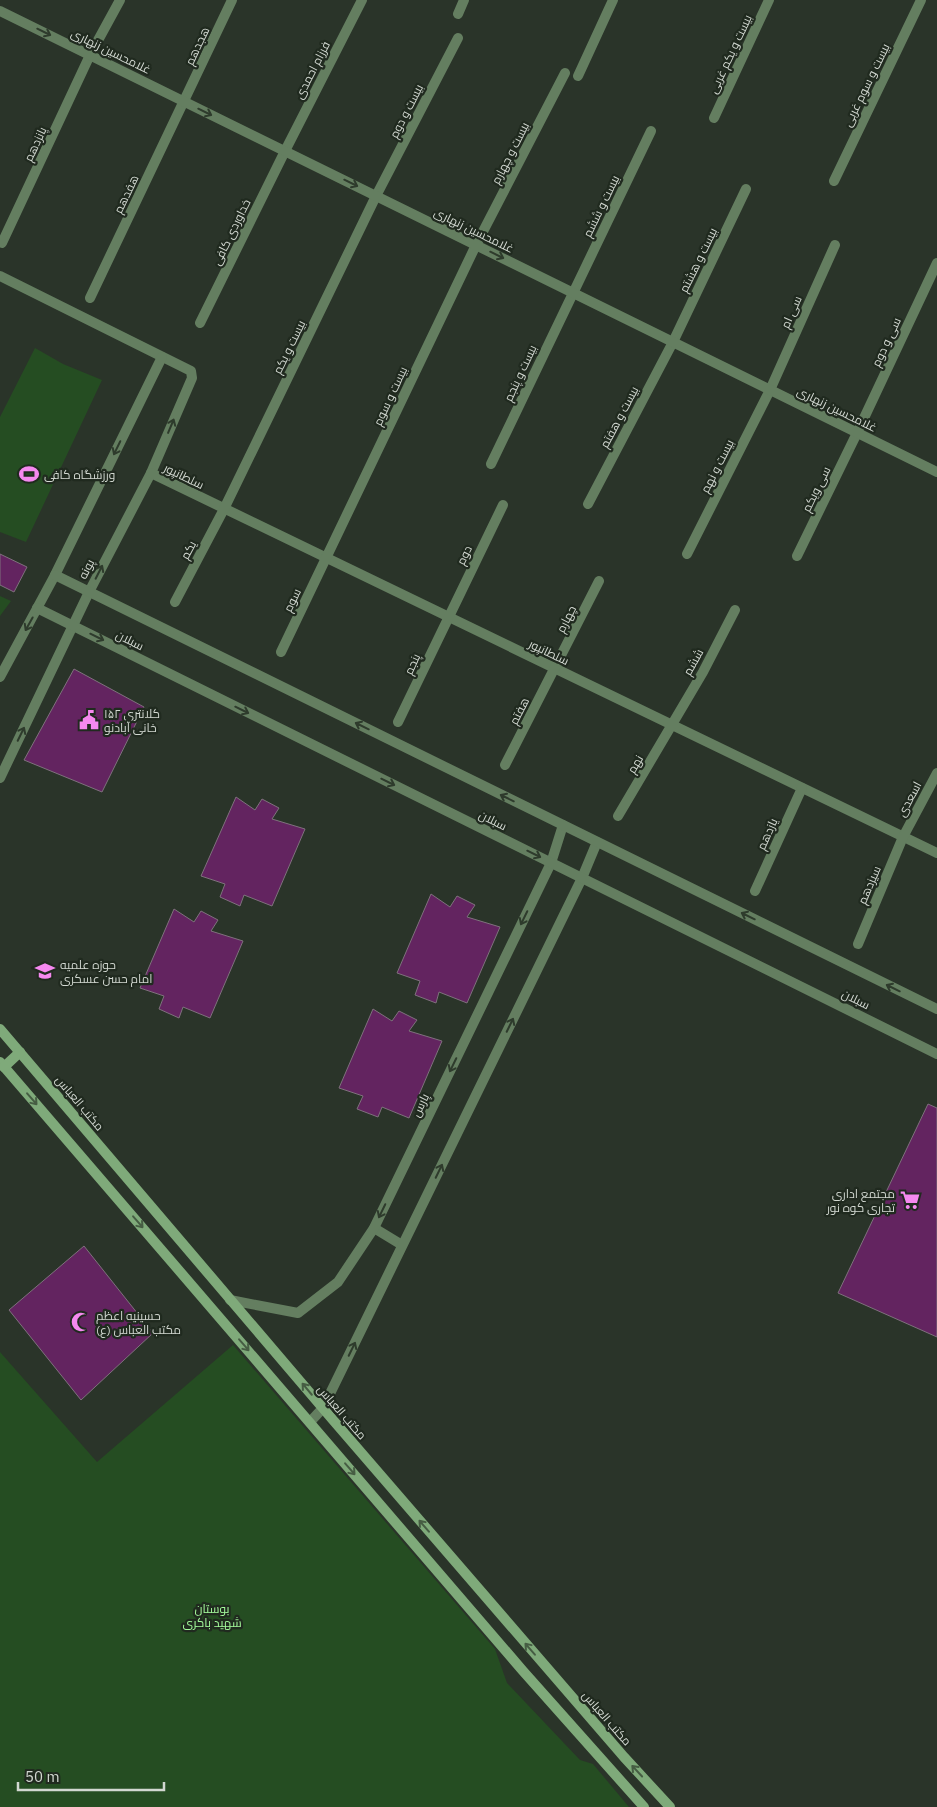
<svg xmlns="http://www.w3.org/2000/svg" width="937" height="1807" font-family="'IBM Plex Sans',Cairo,sans-serif">
<rect width="100%" height="100%" fill="#2a3429"/>
<!-- green -->
<g fill="#254d22">
<path d="M 35,348 L 63,364 L 102,380 L 26,542 L 0,532 L 0,417 Z"/>
<path d="M 0,596 L 11,601 L 0,616 Z"/>
<path d="M 233,1345 L 495,1649 L 507,1683 L 580,1760 L 593,1764 L 629,1807 L 0,1807 L 0,1352 L 97,1462 Z"/>
</g>
<!-- building -->
<g fill="#632460" stroke="#7f717d">
<path d="M 0,554 L 27,567 L 14,592 L 0,585 Z"/>
<path d="M 74,669 L 144,707 L 102,792 L 24,760 Z"/>
<path d="M 236,797 L 255,810 L 262,799 L 279,808 L 272,819 L 305,829 L 272,906 L 244,895 L 240,906 L 220,897 L 225,884 L 201,876 Z"/>
<path d="M 431,894 L 450,907 L 457,896 L 475,905 L 467,917 L 500,927 L 467,1003 L 439,992 L 436,1003 L 415,995 L 420,981 L 397,973 Z"/>
<path d="M 174,909 L 194,922 L 201,911 L 218,920 L 211,931 L 243,941 L 210,1018 L 183,1007 L 179,1018 L 159,1009 L 164,996 L 140,988 Z"/>
<path d="M 373,1009 L 392,1021 L 399,1011 L 417,1020 L 409,1031 L 442,1041 L 409,1118 L 382,1107 L 378,1117 L 357,1109 L 363,1096 L 339,1088 Z"/>
<path d="M 928,1104 L 937,1108 L 937,1337 L 838,1293 Z"/>
<path d="M 84,1246 L 153,1333 L 81,1400 L 9,1310 Z"/>
</g>
<g fill="none" stroke-linecap="round" stroke-linejoin="round">
<!-- minor -->
<g stroke="#647e60" stroke-width="10">
<path d="M 458,14 L 464,0"/>
<path d="M 578,76 L 613,0"/>
<path d="M 714,118 L 769,0"/>
<path d="M 834,181 L 921,0"/>
<path d="M 2,243 L 90,55 L 120,0"/>
<path d="M 0,276 L 191,371 L 192,378 L 151,473 L 89,592 L 0,778"/>
<path d="M 90,298 L 232,0"/>
<path d="M 200,323 L 285,151 L 362,0"/>
<path d="M 491,464 L 651,131"/>
<path d="M 151,473 L 937,853"/>
<path d="M 588,504 L 673,342 L 746,189"/>
<path d="M 687,554 L 770,390 L 835,245"/>
<path d="M 797,556 L 857,433 L 937,263"/>
<path d="M 175,602 L 224,509 L 376,196 L 458,38"/>
<path d="M 281,652 L 476,245 L 565,73"/>
<path d="M 0,677 L 55,575 L 162,357"/>
<path d="M 398,722 L 503,505"/>
<path d="M 505,765 L 599,581"/>
<path d="M 618,816 L 703,672 L 735,610"/>
<path d="M 755,891 L 802,788"/>
<path d="M 858,944 L 903,837 L 937,773"/>
<path d="M 374,1228 L 402,1245"/>
<path d="M 230,1300 L 298,1313 L 338,1282 L 374,1228 L 551,863 L 563,825"/>
<path d="M 310,1422 L 323,1408 L 582,878 L 597,842"/>
</g>
<!-- tertiary -->
<g stroke="#647e60" stroke-width="10">
<path d="M 0,11 L 937,472"/>
<path d="M 55,575 L 937,1009"/>
<path d="M 37,608 L 937,1054"/>
</g>
<!-- secondary -->
<g stroke="#7faa7a" stroke-width="10">
<path d="M 0,1029 L 333,1420 L 624,1757 L 670,1807"/>
<path d="M 0,1062 L 523,1671 L 644,1807"/>
<path d="M 4,1067 L 20,1052"/>
</g>
</g>
<!-- one-way arrows -->
<defs><path id="oneway-shaft" d="M-6 0H5M1.5-3L5.5 0L1.5 3" fill="none" stroke-width="1.6" stroke-linecap="round" stroke-linejoin="round" transform="scale(1.25)"/></defs>
<g stroke="#2e3b2c">
<use href="#oneway-shaft" transform="translate(44 32) rotate(26)"/>
<use href="#oneway-shaft" transform="translate(205 112) rotate(26)"/>
<use href="#oneway-shaft" transform="translate(351 183) rotate(26)"/>
<use href="#oneway-shaft" transform="translate(497 255) rotate(26)"/>
<use href="#oneway-shaft" transform="translate(171 426) rotate(-67)"/>
<use href="#oneway-shaft" transform="translate(117 448) rotate(116)"/>
<use href="#oneway-shaft" transform="translate(99 572) rotate(-63)"/>
<use href="#oneway-shaft" transform="translate(29 624) rotate(119)"/>
<use href="#oneway-shaft" transform="translate(97 637) rotate(26)"/>
<use href="#oneway-shaft" transform="translate(242 710) rotate(26)"/>
<use href="#oneway-shaft" transform="translate(362 726) rotate(-154)"/>
<use href="#oneway-shaft" transform="translate(21 734) rotate(-64)"/>
<use href="#oneway-shaft" transform="translate(388 782) rotate(26)"/>
<use href="#oneway-shaft" transform="translate(507 798) rotate(-154)"/>
<use href="#oneway-shaft" transform="translate(534 854) rotate(26)"/>
<use href="#oneway-shaft" transform="translate(748 916) rotate(-154)"/>
<use href="#oneway-shaft" transform="translate(524 918) rotate(116)"/>
<use href="#oneway-shaft" transform="translate(893 988) rotate(-154)"/>
<use href="#oneway-shaft" transform="translate(510 1025) rotate(-64)"/>
<use href="#oneway-shaft" transform="translate(453 1065) rotate(116)"/>
<use href="#oneway-shaft" transform="translate(439 1171) rotate(-64)"/>
<use href="#oneway-shaft" transform="translate(382 1211) rotate(116)"/>
<use href="#oneway-shaft" transform="translate(352 1349) rotate(-64)"/>
</g>
<g stroke="#465d43">
<use href="#oneway-shaft" transform="translate(32 1099) rotate(49)"/>
<use href="#oneway-shaft" transform="translate(138 1222) rotate(49)"/>
<use href="#oneway-shaft" transform="translate(244 1345) rotate(49)"/>
<use href="#oneway-shaft" transform="translate(307 1389) rotate(-130)"/>
<use href="#oneway-shaft" transform="translate(350 1469) rotate(49)"/>
<use href="#oneway-shaft" transform="translate(424 1526) rotate(-131)"/>
<use href="#oneway-shaft" transform="translate(530 1649) rotate(-131)"/>
<use href="#oneway-shaft" transform="translate(637 1771) rotate(-133)"/>
</g>
<!-- icons -->
<defs>
<symbol id="stadium-bare" viewBox="-9 -9 18 18"><path d="M0-5a6.5 5 0 1 0 0 10a6.5 5 0 1 0 0-10ZM-3.5-1.8h7v3.6h-7Z" fill="#f589ef" stroke="#202a1f" stroke-width="2.5" paint-order="stroke"/></symbol>
<symbol id="civic-bare" viewBox="-9 -9 18 18"><path d="M-.6-6.5H3V-4.5H.6V-3L4-1V1h2V6H-6V1h2V-1L-.6-3ZM-1.2 2.5V6h2.4V2.5Z" fill="#f589ef" stroke="#202a1f" stroke-width="2.5" paint-order="stroke"/></symbol>
<symbol id="school-bare" viewBox="-9 -9 18 18"><path d="M0-5L7-2L0 1L-7-2ZM-4 1L0 2.5L4 1V4Q0 6-4 4Z" fill="#f589ef" stroke="#202a1f" stroke-width="2.5" paint-order="stroke"/></symbol>
<symbol id="supermarket-bare" viewBox="-9 -9 18 18"><path d="M-6-5.5h2.5l.6 2H6L4.5 2H-2.5L-4.4-4H-6ZM-1.5 3.2a1.3 1.3 0 1 0 .1 0ZM3 3.2a1.3 1.3 0 1 0 .1 0Z" fill="#f589ef" stroke="#202a1f" stroke-width="2.5" paint-order="stroke"/></symbol>
<symbol id="mosque-bare" viewBox="-9 -9 18 18"><path d="M3.5-4.9A6 6 0 1 0 3.5 4.9A5 5 0 1 1 3.5-4.9Z" fill="#f589ef" stroke="#202a1f" stroke-width="2.5" paint-order="stroke"/></symbol>
</defs>
<g fill-rule="evenodd">
<use href="#stadium-bare" x="15" y="460" width="28" height="28"/>
<use href="#civic-bare" x="75" y="706" width="28" height="28"/>
<use href="#school-bare" x="31" y="957" width="28" height="28"/>
<use href="#supermarket-bare" x="896" y="1186" width="28" height="28"/>
<use href="#mosque-bare" x="67" y="1308" width="28" height="28"/>
</g>
<g text-anchor="middle" dominant-baseline="central" stroke-width="4.5" stroke-linejoin="round" paint-order="stroke">
<!-- street labels -->
<g font-size="12" fill="#d2d8d1" stroke="#202a1f">
<text transform="translate(197 46) rotate(-65)">هجدهم</text>
<text transform="translate(111 51) rotate(26)">غلامحسین زنهاری</text>
<text transform="translate(730 54) rotate(-65)">بیست و یکم غربی</text>
<text transform="translate(312 70) rotate(-63)">فرزام احمدی</text>
<text transform="translate(866 85) rotate(-64)">بیست و سوم غربی</text>
<text transform="translate(406 111) rotate(-63)">بیست و دوم</text>
<text transform="translate(35 144) rotate(-65)">پانزدهم</text>
<text transform="translate(510 153) rotate(-63)">بیست و چهارم</text>
<text transform="translate(126 194) rotate(-64)">هفدهم</text>
<text transform="translate(601 206) rotate(-64)">بیست و ششم</text>
<text transform="translate(474 230) rotate(26)">غلامحسین زنهاری</text>
<text transform="translate(231 232) rotate(-64)">خداوردی کافی</text>
<text transform="translate(698 260) rotate(-64)">بیست و هشتم</text>
<text transform="translate(791 312) rotate(-66)">سی ام</text>
<text transform="translate(886 342) rotate(-65)">سی و دوم</text>
<text transform="translate(289 347) rotate(-64)">بیست و یکم</text>
<text transform="translate(520 373) rotate(-65)">بیست و پنجم</text>
<text transform="translate(390 396) rotate(-65)">بیست و سوم</text>
<text transform="translate(837 409) rotate(26)">غلامحسین زنهاری</text>
<text transform="translate(619 417) rotate(-62)">بیست و هفتم</text>
<text transform="translate(717 466) rotate(-63)">بیست و نهم</text>
<text transform="translate(184 476) rotate(26)">سلطانپور</text>
<text transform="translate(816 489) rotate(-64)">سی ویکم</text>
<text transform="translate(188 550) rotate(-62)">یکم</text>
<text transform="translate(464 555) rotate(-64)">دوم</text>
<text transform="translate(86 569) rotate(-63)">پونه</text>
<text transform="translate(292 600) rotate(-64)">سوم</text>
<text transform="translate(566 619) rotate(-63)">چهارم</text>
<text transform="translate(130 640) rotate(26)">سبلان</text>
<text transform="translate(549 652) rotate(26)">سلطانپور</text>
<text transform="translate(693 662) rotate(-61)">ششم</text>
<text transform="translate(412 664) rotate(-65)">پنجم</text>
<text transform="translate(519 711) rotate(-63)">هفتم</text>
<text transform="translate(635 764) rotate(-59)">نهم</text>
<text transform="translate(909 799) rotate(-62)">اسعدی</text>
<text transform="translate(493 820) rotate(26)">سبلان</text>
<text transform="translate(767 834) rotate(-66)">یازدهم</text>
<text transform="translate(869 885) rotate(-67)">سیزدهم</text>
<text transform="translate(856 999) rotate(26)">سبلان</text>
<text transform="translate(80 1103) rotate(50)">مکتب العباس</text>
<text transform="translate(420 1105) rotate(-64)">پارس</text>
<text transform="translate(342 1412) rotate(49)">مکتب العباس</text>
<text transform="translate(607 1718) rotate(49)">مکتب العباس</text>
</g>
<!-- poi labels -->
<g font-size="12" fill="#d2d8d1" stroke="#202a1f" text-anchor="start">
<text x="44" y="474">ورزشگاه کافی</text>
<text x="104" y="713">کلانتری ۱۵۲<tspan x="104" dy="14">خانی آبادنو</tspan></text>
<text x="60" y="964">حوزه علمیه<tspan x="60" dy="14">امام حسن عسکری</tspan></text>
<text x="895" y="1193" text-anchor="end">مجتمع اداری<tspan x="895" dy="14">تجاری کوه نور</tspan></text>
<text x="96" y="1315">حسینیه اعظم<tspan x="96" dy="14">مکتب العباس (ع)</tspan></text>
</g>
<!-- park labels -->
<g font-size="12" fill="#a4fb9b" stroke="#202a1f">
<text x="212" y="1608">بوستان<tspan x="212" dy="14">شهید باکری</tspan></text>
</g>
</g>
<!-- scale -->
<path d="M18 1782v8h146v-8" fill="none" stroke="#d2d8d1" stroke-width="2.5"/>
<text x="25" y="1782" font-size="15" fill="#d2d8d1" stroke="#202a1f" stroke-width="4" paint-order="stroke">50 m</text>
</svg>
